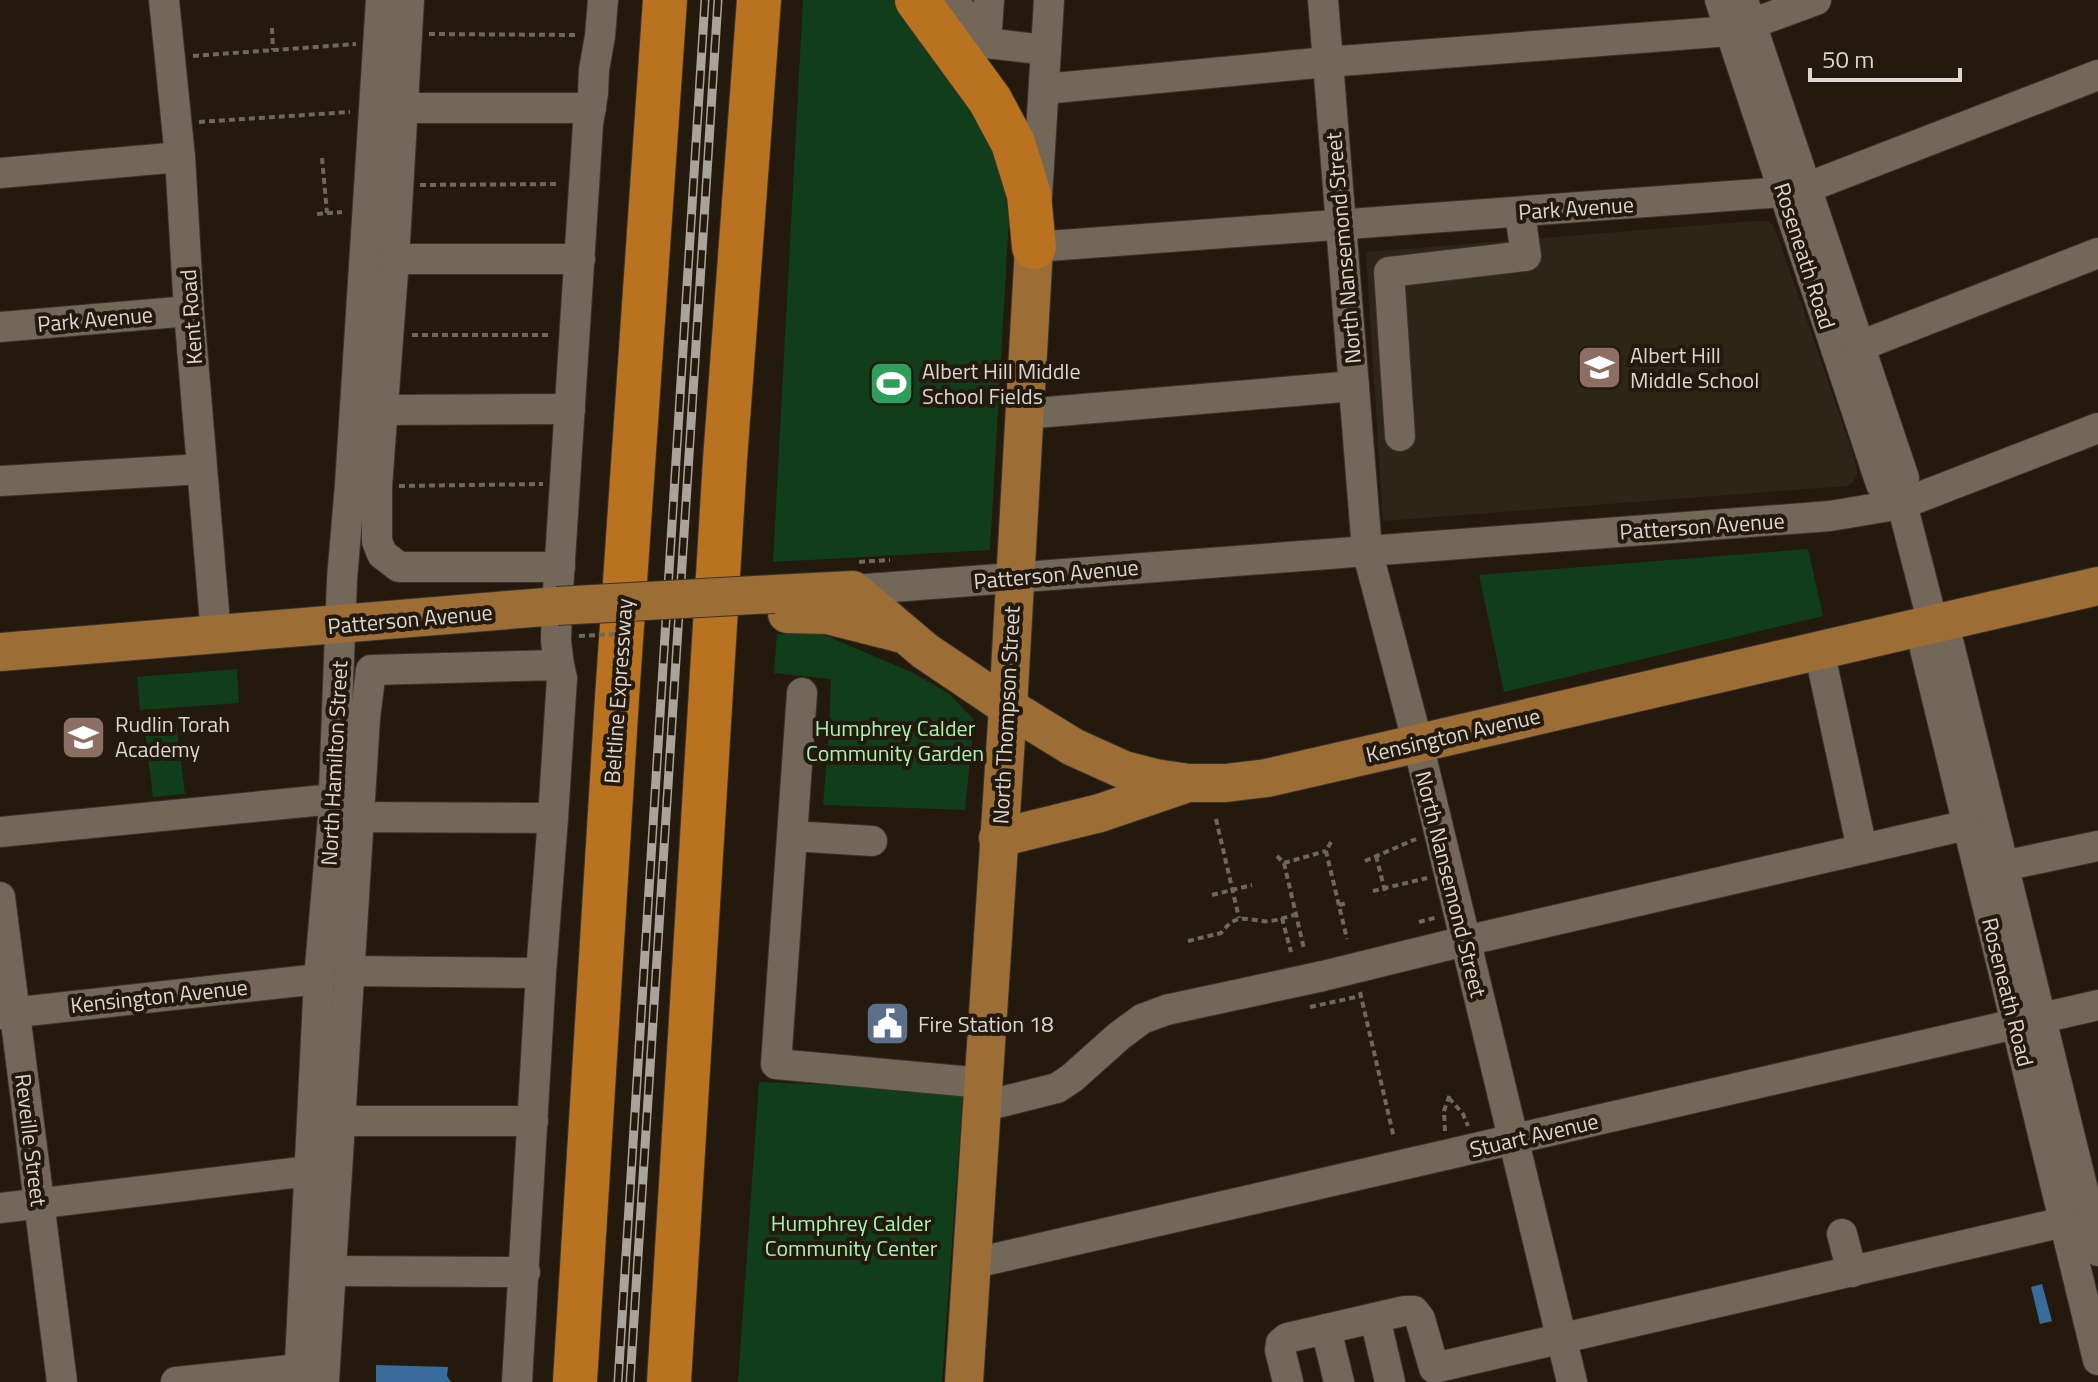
<svg xmlns="http://www.w3.org/2000/svg" width="2098" height="1382" font-family="'Titillium Web',sans-serif">
<rect width="100%" height="100%" fill="#231a0d"/>
<!-- education -->
<path fill="#2d2616" d="M 1754,221 L 1768,221 L 1773,225 L 1779,240 L 1854,456 L 1857,474 L 1853,482 L 1847,486 L 1383,521 L 1366,252 Z"/>
<!-- green -->
<g fill="#103e1a">
<path d="M 803,0 L 897,0 L 967,91 L 1001,171 L 1009,218 L 990,550 L 773,562 Z"/>
<path d="M 1808,549 L 1823,616 L 1504,692 L 1479,575 Z"/>
<path d="M 777,634 L 822,634 L 911,672 L 948,693 L 974,720 L 965,810 L 823,805 L 829,732 L 831,679 L 774,673 Z"/>
<path d="M 237,669 L 239,703 L 140,710 L 137,677 Z"/>
<path d="M 176,722 L 185,794 L 153,797 L 144,726 Z"/>
<path d="M 759,1082 L 963,1090 L 942,1382 L 738,1382 Z"/>
</g>
<!-- water -->
<g fill="#386d9b">
<path d="M 2042,1284 L 2052,1321 L 2040,1324 L 2031,1287 Z"/>
<path d="M 376,1365 L 448,1367 L 447,1376 L 451,1382 L 376,1382 Z"/>
</g>
<g fill="none" stroke-linecap="round" stroke-linejoin="round">
<defs>
<g id="minor">
<path d="M 164,0 L 180,157 L 189,311 L 216,635"/>
<path d="M 409,0 L 394,259 L 377,486 L 377,541 L 382,554 L 399,567 L 560,567"/>
<path d="M 953,0 L 986,43 L 1046,50"/>
<path d="M 1049,0 L 1034,247 L 1784,192 L 1806,188 L 2098,75"/>
<path d="M 1323,0 L 1367,550 L 1418,744 L 1572,1382"/>
<path d="M 1720,0 L 1881,484 L 1902,504"/>
<path d="M 1743,0 L 1904,478 L 1902,504 L 1933,624 L 1949,644 L 2098,1251"/>
<path d="M 1751,24 L 1816,0"/>
<path d="M 986,43 L 989,0"/>
<path d="M 1044,89 L 1327,62 L 1730,31"/>
<path d="M 403,108 L 591,108"/>
<path d="M 0,173 L 180,157"/>
<path d="M 394,259 L 580,259"/>
<path d="M 0,327 L 189,311"/>
<path d="M 1860,346 L 2098,253"/>
<path d="M 384,410 L 570,409"/>
<path d="M 1024,414 L 1354,386"/>
<path d="M 1400,436 L 1389,272 L 1526,256 L 1520,213"/>
<path d="M 0,481 L 202,469"/>
<path d="M 853,590 L 1830,516 L 1902,504 L 2098,428"/>
<path d="M 1933,624 L 1925,649 L 2098,1360"/>
<path d="M 1819,650 L 1862,849"/>
<path d="M 559,665 L 556,641 L 557,606 L 588,124 L 593,93 L 594,70 L 600,36 L 603,0"/>
<path d="M 802,693 L 776,1064 L 983,1083"/>
<path d="M 343,817 L 553,818 L 541,973 L 517,1382"/>
<path d="M 0,832 L 334,799"/>
<path d="M 792,836 L 872,841"/>
<path d="M 2003,866 L 2098,846"/>
<path d="M 0,897 L 62,1382"/>
<path d="M 350,971 L 541,973"/>
<path d="M 0,1014 L 319,979"/>
<path d="M 981,1107 L 1057,1088 L 1072,1078 L 1119,1036 L 1142,1019 L 1166,1010 L 1323,976 L 1465,941 L 1967,825"/>
<path d="M 340,1121 L 533,1121"/>
<path d="M 0,1208 L 309,1171"/>
<path d="M 1842,1234 L 1852,1272"/>
<path d="M 971,1264 L 2098,1005"/>
<path d="M 331,1271 L 525,1272"/>
<path d="M 1375,1318 L 1390,1382"/>
<path d="M 1326,1329 L 1339,1382"/>
<path d="M 176,1382 L 299,1369"/>
<path d="M 299,1382 L 319,979 L 333,817 L 342,579 L 350,485 L 381,0"/>
<path d="M 324,1382 L 365,718 L 371,670 L 559,665 L 562,678 L 553,818"/>
<path d="M 1288,1382 L 1280,1350 L 1281,1343 L 1287,1338 L 1404,1311 L 1414,1311 L 1420,1319 L 1434,1368 L 2064,1222"/>
</g>
<g id="major">
<path d="M 774,594 L 853,590 L 925,651 L 1008,707 L 1073,747 L 1124,770 L 1155,778 L 1188,783 L 1226,783 L 1267,778 L 1398,748 L 2098,586"/>
<path d="M 787,614 L 828,615 L 899,633"/>
<path d="M 0,652 L 557,606"/>
<path d="M 998,838 L 1100,813 L 1185,784"/>
<path d="M 964,1382 L 1008,707 L 1034,247"/>
</g>
<g id="highway">
<path d="M 917,0 L 990,100 L 1013,143 L 1029,195 L 1034,247"/>
<path d="M 575,1382 L 617,698 L 665,0"/>
<path d="M 669,1382 L 725,460 L 759,0"/>
</g>
</defs>
<!-- minor casing -->
<use href="#minor" stroke="#3a332d" stroke-width="32"/>
<!-- major casing -->
<use href="#major" stroke="#3a332d" stroke-width="40"/>
<!-- highway casing -->
<use href="#highway" stroke="#3a332d" stroke-width="46"/>
<!-- path -->
<g stroke="#6f675d" stroke-width="4" stroke-dasharray="6 4" stroke-linecap="butt">
<path d="M 272,28 L 273,50"/>
<path d="M 429,34 L 577,35"/>
<path d="M 193,56 L 356,44"/>
<path d="M 199,122 L 350,112"/>
<path d="M 322,158 L 327,213"/>
<path d="M 420,185 L 560,184"/>
<path d="M 317,214 L 342,212"/>
<path d="M 412,335 L 551,335"/>
<path d="M 399,486 L 543,484"/>
<path d="M 859,562 L 890,560"/>
<path d="M 1216,819 L 1239,918"/>
<path d="M 1331,842 L 1326,851 L 1347,939"/>
<path d="M 1277,856 L 1284,863 L 1304,949"/>
<path d="M 1376,856 L 1386,895"/>
<path d="M 1365,861 L 1416,839"/>
<path d="M 1284,863 L 1326,851"/>
<path d="M 1373,891 L 1427,878"/>
<path d="M 1212,895 L 1252,885"/>
<path d="M 1339,905 L 1347,903"/>
<path d="M 1282,918 L 1291,952"/>
<path d="M 1419,922 L 1438,917"/>
<path d="M 1188,941 L 1221,933 C 1235,915 1242,918 1262,921 C 1271,923 1285,917 1294,915"/>
<path d="M 1360,992 L 1394,1138"/>
<path d="M 1310,1007 L 1361,996"/>
<path d="M 1449,1098 L 1463,1114 L 1468,1126"/>
<path d="M 1445,1131 L 1444,1111 L 1450,1094"/>
</g>
<!-- minor -->
<use href="#minor" stroke="#726758" stroke-width="30"/>
<!-- major -->
<use href="#major" stroke="#9c6e36" stroke-width="38"/>
<!-- highway -->
<use href="#highway" stroke="#b87220" stroke-width="44"/>
<defs>
<g id="rail">
<path d="M 618,1382 L 705,0"/>
<path d="M 630,1382 L 718,0"/>
</g>
</defs>
<!-- rail casing -->
<use href="#rail" stroke="#aaa39a" stroke-width="9"/>
<!-- rail -->
<use href="#rail" stroke="#231a0d" stroke-width="6" stroke-dasharray="18" stroke-linecap="butt"/>
<defs>
<path id="major-bridge" d="M 557,606 L 774,594"/>
</defs>
<!-- major-bridge casing -->
<use href="#major-bridge" stroke="#3a332d" stroke-width="40" stroke-linecap="butt"/>
<!-- path-bridge -->
<path stroke="#6f675d" stroke-width="4" stroke-dasharray="6 4" stroke-linecap="butt" d="M 579,636 L 616,634"/>
<!-- major-bridge -->
<use href="#major-bridge" stroke="#9c6e36" stroke-width="38"/>
</g>
<!-- icons -->
<defs>
<symbol id="school-square" viewBox="-11 -11 22 22"><rect x="-9" y="-9" width="18" height="18" rx="4" fill="#8d6e63" stroke="#231a0d"/><path d="M0-5L7-2L0 1L-7-2ZM-4 1L0 2.5L4 1V4Q0 6-4 4Z" fill="#fff"/></symbol>
<symbol id="stadium-square" viewBox="-11 -11 22 22"><rect x="-9" y="-9" width="18" height="18" rx="4" fill="#2e9e5b" stroke="#231a0d"/><path d="M0-5a6.5 5 0 1 0 0 10a6.5 5 0 1 0 0-10ZM-3.5-1.8h7v3.6h-7Z" fill="#fff"/></symbol>
<symbol id="civic-square" viewBox="-11 -11 22 22"><rect x="-9" y="-9" width="18" height="18" rx="4" fill="#5c6f8a" stroke="#231a0d"/><path d="M-.6-6.5H3V-4.5H.6V-3L4-1V1h2V6H-6V1h2V-1L-.6-3ZM-1.2 2.5V6h2.4V2.5Z" fill="#fff"/></symbol>
</defs>
<g fill-rule="evenodd">
<use href="#school-square" x="1574" y="342" width="51" height="51"/>
<use href="#stadium-square" x="866" y="358" width="51" height="51"/>
<use href="#school-square" x="58" y="712" width="51" height="51"/>
<use href="#civic-square" x="862" y="998" width="51" height="51"/>
</g>
<g text-anchor="middle" dominant-baseline="central" stroke-width="8" stroke-linejoin="round" paint-order="stroke">
<!-- street labels -->
<g font-size="22" fill="#dcd6ce" stroke="#231a0d">
<text transform="translate(1576 208) rotate(-4)">Park Avenue</text>
<text transform="translate(1343 248) rotate(-95)">North Nansemond Street</text>
<text transform="translate(1805 256) rotate(72)">Roseneath Road</text>
<text transform="translate(191 317) rotate(-94)">Kent Road</text>
<text transform="translate(95 319) rotate(-5)">Park Avenue</text>
<text transform="translate(1702 526) rotate(-4)">Patterson Avenue</text>
<text transform="translate(1056 574) rotate(-5)">Patterson Avenue</text>
<text transform="translate(410 619) rotate(-5)">Patterson Avenue</text>
<text transform="translate(618 691) rotate(-86)">Beltline Expressway</text>
<text transform="translate(1006 715) rotate(-87)">North Thompson Street</text>
<text transform="translate(1453 735) rotate(-13)">Kensington Avenue</text>
<text transform="translate(334 763) rotate(-87)">North Hamilton Street</text>
<text transform="translate(1451 884) rotate(76)">North Nansemond Street</text>
<text transform="translate(2008 992) rotate(76)">Roseneath Road</text>
<text transform="translate(159 996) rotate(-6)">Kensington Avenue</text>
<text transform="translate(1534 1135) rotate(-13)">Stuart Avenue</text>
<text transform="translate(31 1140) rotate(83)">Reveille Street</text>
</g>
<!-- poi labels -->
<g font-size="22" fill="#dcd6ce" stroke="#231a0d" text-anchor="start">
<text x="1630" y="355">Albert Hill<tspan x="1630" dy="25">Middle School</tspan></text>
<text x="922" y="371">Albert Hill Middle<tspan x="922" dy="25">School Fields</tspan></text>
<text x="115" y="724">Rudlin Torah<tspan x="115" dy="25">Academy</tspan></text>
<text x="918" y="1024">Fire Station 18</text>
</g>
<!-- park labels -->
<g font-size="22" fill="#a6f5af" stroke="#231a0d">
<text x="895" y="728">Humphrey Calder<tspan x="895" dy="25">Community Garden</tspan></text>
<text x="851" y="1223">Humphrey Calder<tspan x="851" dy="25">Community Center</tspan></text>
</g>
</g>
<!-- scale -->
<path d="M1810 68v12h150v-12" fill="none" stroke="#dcd6ce" stroke-width="4"/>
<text x="1822" y="68" font-size="24" fill="#dcd6ce" stroke="#231a0d" stroke-width="6" paint-order="stroke">50 m</text>
</svg>
